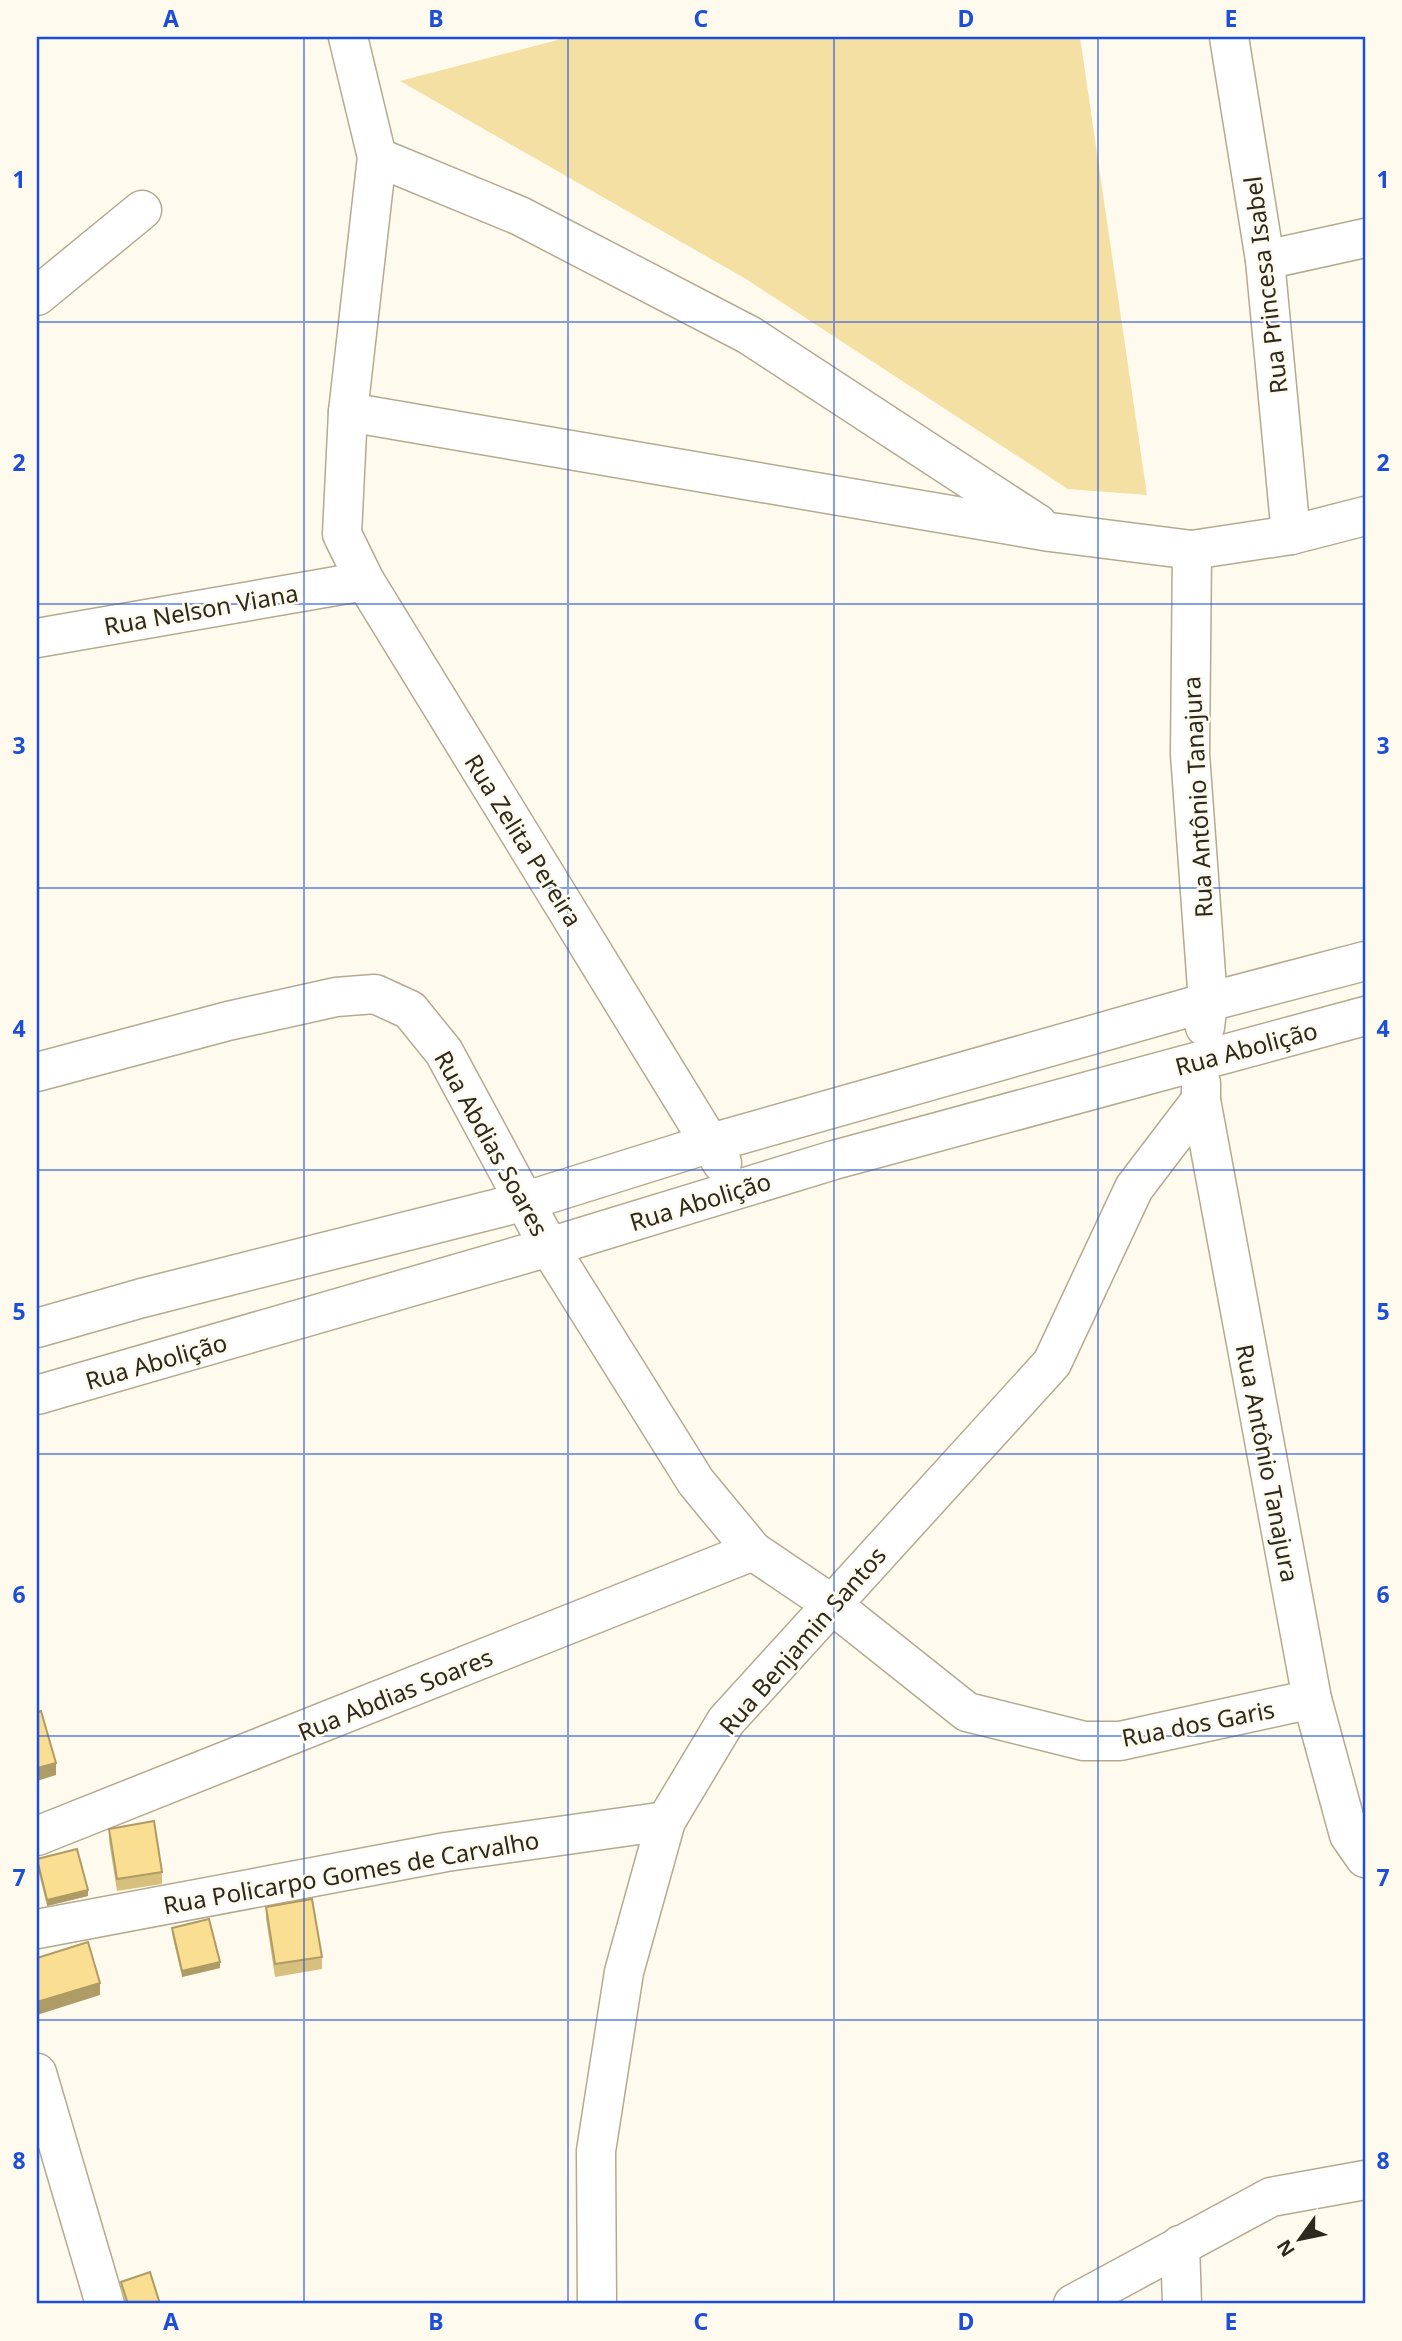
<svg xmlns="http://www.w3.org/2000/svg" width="1402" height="2341" font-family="'Noto Sans',sans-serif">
<rect width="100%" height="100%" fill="#fefaee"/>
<!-- green -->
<path fill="#f5e0a4" d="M 569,37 L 1080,37 L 1147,495 L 1068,489 L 746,279 L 400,81 Z"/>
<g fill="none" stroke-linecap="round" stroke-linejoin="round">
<defs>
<g id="street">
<path d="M 348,37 L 377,157 L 348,412 L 342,534 L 365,581 L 722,1163"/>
<path d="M 1229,37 L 1265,260 L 1291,535"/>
<path d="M 377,157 L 520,216 L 749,335 L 1038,524"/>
<path d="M 1265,260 L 1365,238"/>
<path d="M 37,296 L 142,210"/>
<path d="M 348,412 L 1050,532 L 1192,550 L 1291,535 L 1365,516"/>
<path d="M 1192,550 L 1190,754 L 1208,1002 L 1205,1027"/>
<path d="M 37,638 L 365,581"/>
<path d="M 37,1072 L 228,1021 L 336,997 L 375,994 L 410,1010 L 444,1052 L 549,1247 L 696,1482 L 753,1551 L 830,1603 L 967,1712 L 1084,1741 L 1120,1741 L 1312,1699"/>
<path d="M 1201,1083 L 1201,1100 L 1312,1699 L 1349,1835 L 1365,1858"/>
<path d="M 37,1328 L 142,1298 L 526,1201 L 711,1143 L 1208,1002 L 1365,961"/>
<path d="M 37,1395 L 549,1247 L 834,1160 L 1365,1016"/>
<path d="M 37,1836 L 753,1551"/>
<path d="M 37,1929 L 446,1852 L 666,1821"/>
<path d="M 37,2073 L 105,2304"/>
<path d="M 1180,2245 L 1182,2304"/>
<path d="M 597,2304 L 596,2151 L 624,1972 L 666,1821 L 726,1721 L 1052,1363 L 1134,1188 L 1201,1100"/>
<path d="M 1073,2304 L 1271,2197 L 1365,2180"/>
</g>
</defs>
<!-- street casing -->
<use href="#street" stroke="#b5aa8f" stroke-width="41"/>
<!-- street -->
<use href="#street" stroke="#fff" stroke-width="38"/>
</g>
<!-- wall -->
<g fill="#d7bf7d">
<path d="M 109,1829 L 162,1872 L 162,1884 L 117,1891 L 109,1841 Z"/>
<path d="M 37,1859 L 88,1896 L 47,1906 L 37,1866 Z"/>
<path d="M 266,1907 L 322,1957 L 322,1969 L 275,1977 L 266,1919 Z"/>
<path d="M 172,1928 L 220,1968 L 182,1977 L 172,1934 Z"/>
<path d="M 121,2282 L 160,2304 L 126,2304 L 121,2288 Z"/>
</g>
<!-- shaded-wall -->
<g fill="#af9b66">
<path d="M 56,1763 L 56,1775 L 37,1781 L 37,1768 Z"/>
<path d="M 88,1890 L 88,1896 L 47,1906 L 47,1900 Z"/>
<path d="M 220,1962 L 220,1968 L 182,1977 L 182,1971 Z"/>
<path d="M 100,1983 L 100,1995 L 37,2015 L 37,2002 Z"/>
</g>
<!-- building -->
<g fill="#fade91" stroke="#af9b66" stroke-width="2">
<path d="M 41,1711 L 56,1763 L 37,1768 L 37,1712 Z"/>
<path d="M 154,1821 L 162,1872 L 117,1879 L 109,1829 Z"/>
<path d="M 77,1849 L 88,1890 L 47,1900 L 37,1859 Z"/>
<path d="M 312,1899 L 322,1957 L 275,1964 L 266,1907 Z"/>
<path d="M 209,1919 L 220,1962 L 182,1971 L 172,1928 Z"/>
<path d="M 88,1942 L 100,1983 L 37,2002 L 37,1958 Z"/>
<path d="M 150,2272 L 160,2304 L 128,2304 L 121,2282 Z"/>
</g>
<!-- grid -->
<path fill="none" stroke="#1d4ed8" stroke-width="2" stroke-opacity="0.55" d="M 304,37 L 304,2304M 568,37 L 568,2304M 834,37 L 834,2304M 1098,37 L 1098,2304M 37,322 L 1365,322M 37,604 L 1365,604M 37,888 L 1365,888M 37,1170 L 1365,1170M 37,1454 L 1365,1454M 37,1736 L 1365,1736M 37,2020 L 1365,2020"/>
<g text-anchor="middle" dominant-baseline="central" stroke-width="5" stroke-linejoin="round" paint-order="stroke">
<!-- street labels -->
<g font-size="24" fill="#2d291e" stroke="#fefaee">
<text transform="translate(1265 285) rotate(-97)">Rua Princesa Isabel</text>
<text transform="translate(201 609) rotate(-10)">Rua Nelson Viana</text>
<text transform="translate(1197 797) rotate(-93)">Rua Antônio Tanajura</text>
<text transform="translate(524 840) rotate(58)">Rua Zelita Pereira</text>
<text transform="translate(1246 1048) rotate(-15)">Rua Abolição</text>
<text transform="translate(492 1143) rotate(61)">Rua Abdias Soares</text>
<text transform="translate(700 1201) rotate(-17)">Rua Abolição</text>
<text transform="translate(156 1361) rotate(-16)">Rua Abolição</text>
<text transform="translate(1268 1463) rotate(79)">Rua Antônio Tanajura</text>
<text transform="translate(802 1640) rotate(-49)">Rua Benjamin Santos</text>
<text transform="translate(395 1694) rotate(-22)">Rua Abdias Soares</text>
<text transform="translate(1198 1723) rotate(-11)">Rua dos Garis</text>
<text transform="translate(351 1872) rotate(-10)">Rua Policarpo Gomes de Carvalho</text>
</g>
</g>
<!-- border -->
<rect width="1402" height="2341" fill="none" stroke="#fefaee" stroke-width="77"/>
<!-- north arrow -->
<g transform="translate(1300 2239) rotate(237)" stroke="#fefaee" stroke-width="5" paint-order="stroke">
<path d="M0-5L12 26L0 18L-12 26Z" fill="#2d291e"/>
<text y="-10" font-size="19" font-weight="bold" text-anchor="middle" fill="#2d291e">N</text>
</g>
<rect x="38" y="38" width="1326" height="2264" fill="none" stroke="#1d4ed8" stroke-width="2.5"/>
<g font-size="23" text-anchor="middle" font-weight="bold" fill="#1d4ed8">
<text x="171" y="27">A</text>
<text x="436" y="27">B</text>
<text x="701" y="27">C</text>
<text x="966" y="27">D</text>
<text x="1231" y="27">E</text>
<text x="19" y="188">1</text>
<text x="1383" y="188">1</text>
<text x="19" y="471">2</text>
<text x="1383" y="471">2</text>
<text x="19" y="754">3</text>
<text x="1383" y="754">3</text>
<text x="19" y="1037">4</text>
<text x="1383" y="1037">4</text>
<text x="19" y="1320">5</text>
<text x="1383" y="1320">5</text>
<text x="19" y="1603">6</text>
<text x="1383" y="1603">6</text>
<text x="19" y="1886">7</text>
<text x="1383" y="1886">7</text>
<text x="19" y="2169">8</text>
<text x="1383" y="2169">8</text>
<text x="171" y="2330">A</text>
<text x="436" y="2330">B</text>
<text x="701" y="2330">C</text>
<text x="966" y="2330">D</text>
<text x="1231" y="2330">E</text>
</g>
</svg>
